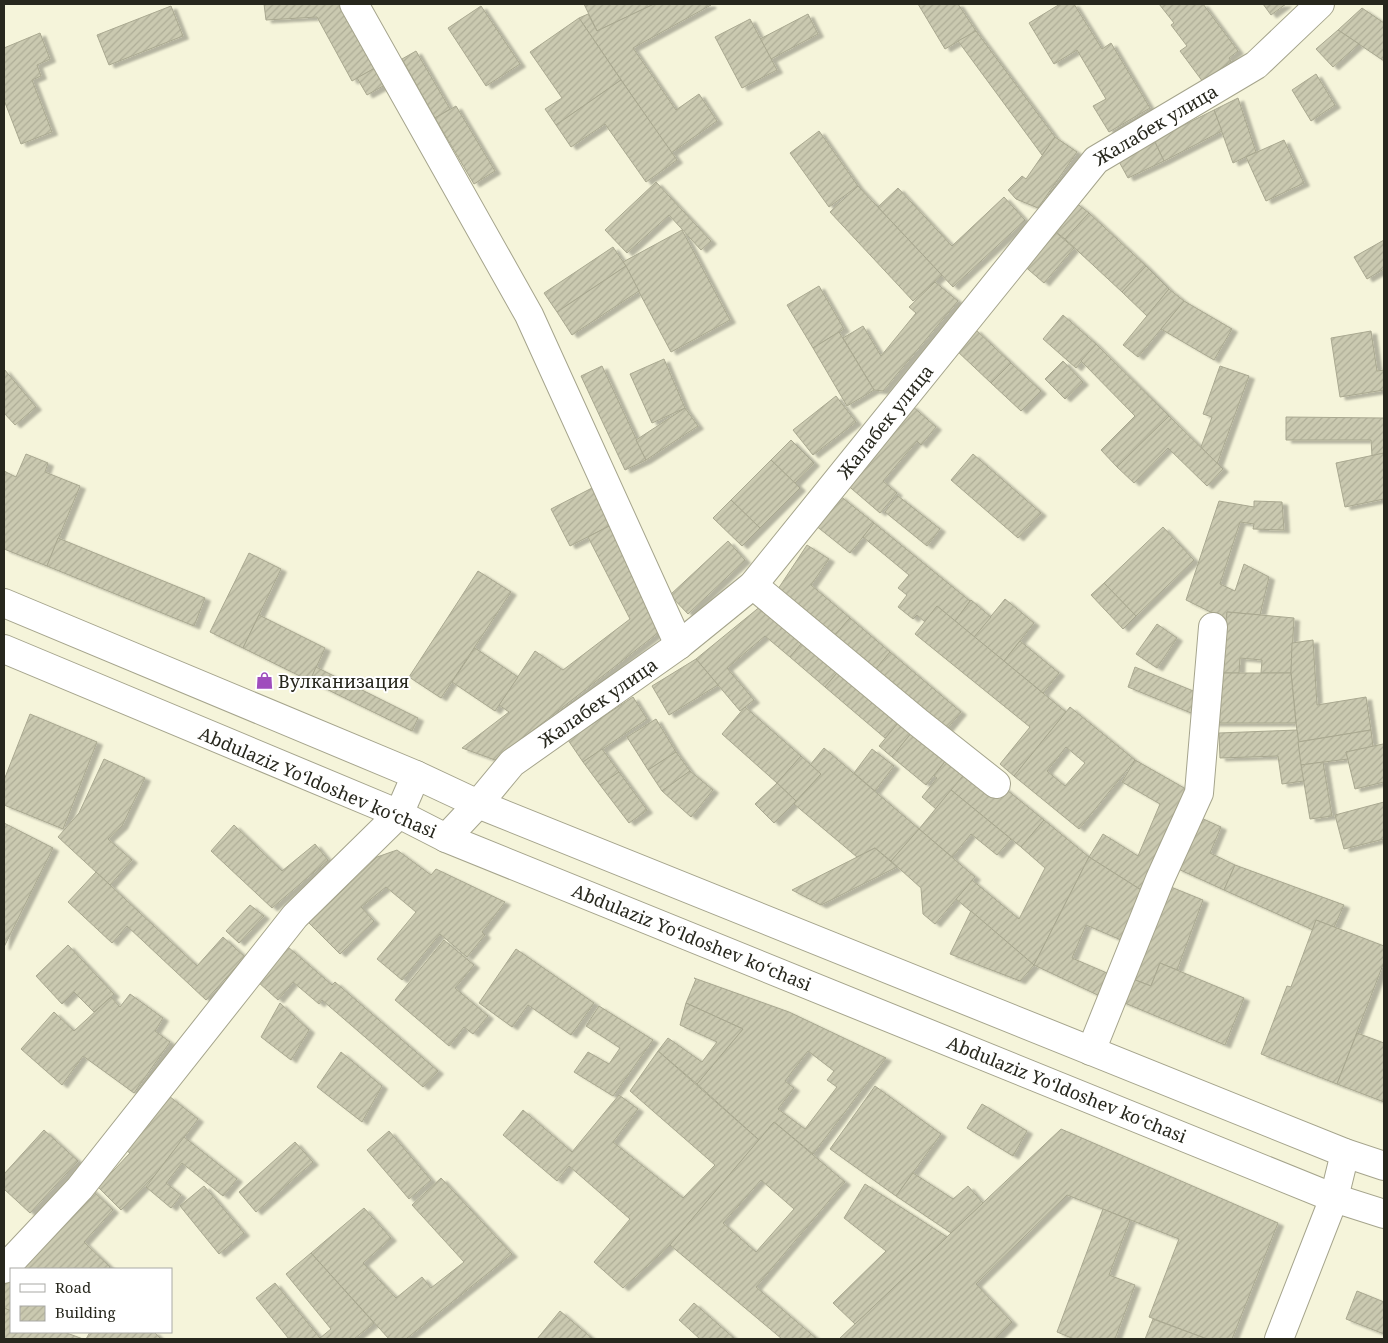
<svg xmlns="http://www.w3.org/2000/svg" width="1388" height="1343" font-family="'Noto Serif',serif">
<defs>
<pattern id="building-hatch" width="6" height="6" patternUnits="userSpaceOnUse" patternTransform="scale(1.25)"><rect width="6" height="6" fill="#cac9b0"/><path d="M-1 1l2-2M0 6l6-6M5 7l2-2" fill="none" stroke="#aead97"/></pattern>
<filter id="shadow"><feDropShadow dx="5.5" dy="3" stdDeviation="1" flood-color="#0004"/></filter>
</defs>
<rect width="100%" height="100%" fill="#f5f4da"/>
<!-- building -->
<g fill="url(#building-hatch)" stroke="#a9a890" fill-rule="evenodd" filter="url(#shadow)">
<path d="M 264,4 L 340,4 L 375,68 L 352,81 L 317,17 L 266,20 Z"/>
<path d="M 584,4 L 654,4 L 597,31 Z"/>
<path d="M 654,4 L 710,4 L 711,5 L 633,48 L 676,110 L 699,94 L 717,121 L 671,153 L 579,18 L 588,14 L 597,31 Z"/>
<path d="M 918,4 L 958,4 L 976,31 L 945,49 Z"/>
<path d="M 1060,4 L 1074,4 L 1102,49 L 1111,43 L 1150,108 L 1109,132 L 1093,106 L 1106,99 L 1077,50 L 1054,64 L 1029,23 Z"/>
<path d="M 1159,4 L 1203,4 L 1238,51 L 1229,58 L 1231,61 L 1203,82 L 1180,51 L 1187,46 L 1171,25 L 1174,23 Z"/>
<path d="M 1263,4 L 1286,4 L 1271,15 Z"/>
<path d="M 171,6 L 183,36 L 109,65 L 97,35 Z"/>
<path d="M 481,6 L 520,64 L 486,86 L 448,28 Z"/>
<path d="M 1362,8 L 1384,23 L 1384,61 L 1338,30 Z"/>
<path d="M 808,14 L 818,34 L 771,59 L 760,39 Z"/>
<path d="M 579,18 L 621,80 L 556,125 L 545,109 L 562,98 L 530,52 Z"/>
<path d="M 750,19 L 777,70 L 742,88 L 715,37 Z"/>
<path d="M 1338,30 L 1359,44 L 1333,67 L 1316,49 Z"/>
<path d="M 976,31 L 1055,137 L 1042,155 L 958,41 Z"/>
<path d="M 40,33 L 50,59 L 37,65 L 41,76 L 32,80 L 52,132 L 21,144 L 4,100 L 4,48 Z"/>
<path d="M 416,51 L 450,109 L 435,118 L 402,59 Z"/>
<path d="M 375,68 L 385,85 L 367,95 L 357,78 Z"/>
<path d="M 1316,74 L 1335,105 L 1311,121 L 1292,90 Z"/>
<path d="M 621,80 L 677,160 L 646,182 L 605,124 L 571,147 L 556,125 Z"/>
<path d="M 1238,98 L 1256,152 L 1233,163 L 1214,110 Z"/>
<path d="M 456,106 L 495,171 L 474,184 L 435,118 Z"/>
<path d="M 1214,110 L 1222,131 L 1164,161 L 1154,140 Z"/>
<path d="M 819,131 L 858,186 L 829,207 L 790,153 Z"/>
<path d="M 1055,137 L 1077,152 L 1038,208 L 1016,199 L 1008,190 L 1022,176 L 1026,179 Z"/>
<path d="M 1154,140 L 1164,161 L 1128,178 L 1117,158 Z"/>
<path d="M 1284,140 L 1304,183 L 1266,201 L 1246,157 Z"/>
<path d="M 656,182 L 711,241 L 701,250 L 669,215 L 627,253 L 605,230 Z"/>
<path d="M 858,186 L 942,275 L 913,301 L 830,212 Z"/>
<path d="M 898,188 L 952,246 L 1004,197 L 1025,220 L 953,287 L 878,207 Z"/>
<path d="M 1075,202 L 1089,213 L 1065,239 L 1051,228 Z"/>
<path d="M 1089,213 L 1146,266 L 1122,292 L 1065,239 Z"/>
<path d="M 1052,229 L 1074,248 L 1044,283 L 1022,264 Z"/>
<path d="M 682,230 L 730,320 L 671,352 L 623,262 Z"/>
<path d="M 1384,240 L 1384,269 L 1367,279 L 1354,257 Z"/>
<path d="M 613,247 L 626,266 L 557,312 L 544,293 Z"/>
<path d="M 626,266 L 639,291 L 572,335 L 557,312 Z"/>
<path d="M 1146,266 L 1169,289 L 1147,316 L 1122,292 Z"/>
<path d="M 935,282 L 958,301 L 883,391 L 874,390 L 843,338 L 863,326 L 881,356 L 916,313 L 909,307 Z"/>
<path d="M 819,286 L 844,329 L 813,348 L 787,305 Z"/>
<path d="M 1169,289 L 1184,301 L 1138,357 L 1123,345 Z"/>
<path d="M 1184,301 L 1232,329 L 1214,360 L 1161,329 Z"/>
<path d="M 1063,315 L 1096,344 L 1076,368 L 1043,339 Z"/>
<path d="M 975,329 L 1011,363 L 991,383 L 956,350 Z"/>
<path d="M 1371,331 L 1377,371 L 1384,370 L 1384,390 L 1340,397 L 1331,338 Z"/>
<path d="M 839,332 L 874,390 L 847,406 L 813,348 Z"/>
<path d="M 1096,344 L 1169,416 L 1117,467 L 1101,450 L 1135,416 L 1081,361 Z"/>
<path d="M 664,359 L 685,408 L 652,423 L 630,374 Z"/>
<path d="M 1063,361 L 1083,382 L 1065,399 L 1045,379 Z"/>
<path d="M 1011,363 L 1041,391 L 1021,411 L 991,383 Z"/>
<path d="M 602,366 L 646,460 L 625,470 L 581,376 Z"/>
<path d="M 1220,366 L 1249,376 L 1217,464 L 1201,447 L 1212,417 L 1203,414 Z"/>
<path d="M 4,369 L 36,407 L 15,425 L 4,413 Z"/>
<path d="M 836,396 L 856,422 L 813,455 L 793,430 Z"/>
<path d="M 911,405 L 936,427 L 921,445 L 917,441 L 883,481 L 897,493 L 880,513 L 845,483 Z"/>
<path d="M 685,408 L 698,426 L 646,460 L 636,440 Z"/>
<path d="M 1169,416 L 1223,469 L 1207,486 L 1168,448 L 1134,483 L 1117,467 Z"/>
<path d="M 1286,417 L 1384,418 L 1384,453 L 1372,456 L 1371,440 L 1286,440 Z"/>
<path d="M 791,440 L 814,463 L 795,483 L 771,460 Z"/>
<path d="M 1384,453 L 1384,499 L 1345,507 L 1336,463 Z"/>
<path d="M 26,454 L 48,463 L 45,472 L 80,486 L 47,566 L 4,549 L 4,471 L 16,477 Z"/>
<path d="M 973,454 L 1041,513 L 1018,538 L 951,480 Z"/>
<path d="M 771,460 L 800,488 L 760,528 L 731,500 Z"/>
<path d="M 592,488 L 611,525 L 570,546 L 551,509 Z"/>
<path d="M 839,495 L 874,523 L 850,553 L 815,525 Z"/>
<path d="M 898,496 L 940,529 L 927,546 L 885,512 Z"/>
<path d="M 731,500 L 760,528 L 742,546 L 713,518 Z"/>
<path d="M 1219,501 L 1254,507 L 1254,501 L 1282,502 L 1284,530 L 1253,529 L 1254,524 L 1240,522 L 1220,584 L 1235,591 L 1244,564 L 1269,577 L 1260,615 L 1227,612 L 1227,620 L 1186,600 Z"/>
<path d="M 874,523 L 970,601 L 955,621 L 937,606 L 925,622 L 917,615 L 913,619 L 898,607 L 907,595 L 898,588 L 909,575 L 863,537 Z"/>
<path d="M 611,525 L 663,629 L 495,760 L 462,748 L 509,712 L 499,705 L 535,651 L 563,670 L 630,619 L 588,537 Z"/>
<path d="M 1163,527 L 1194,560 L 1136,616 L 1104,583 Z"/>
<path d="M 58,538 L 205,598 L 194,626 L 47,566 Z"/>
<path d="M 728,541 L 745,560 L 688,614 L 670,595 Z"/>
<path d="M 807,545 L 829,559 L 811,585 L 850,618 L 834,636 L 778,589 Z"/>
<path d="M 249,553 L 281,569 L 243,648 L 210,632 Z"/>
<path d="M 478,571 L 511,592 L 441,698 L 409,677 Z"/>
<path d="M 1104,583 L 1136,616 L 1123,629 L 1091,595 Z"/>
<path d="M 1005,599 L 1034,623 L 1004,661 L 974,637 Z"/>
<path d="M 971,600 L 991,617 L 974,637 L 955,621 Z"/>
<path d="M 767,601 L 808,636 L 790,657 L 765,636 L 727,668 L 754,700 L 740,711 L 696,659 Z"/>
<path d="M 937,606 L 1066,712 L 1014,776 L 1000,764 L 1030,727 L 915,634 Z"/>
<path d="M 1227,612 L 1294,618 L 1291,673 L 1261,673 L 1262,660 L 1240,658 L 1239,673 L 1222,673 Z"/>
<path d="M 259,615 L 325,648 L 310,681 L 243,648 Z"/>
<path d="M 850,618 L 890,652 L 875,670 L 834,636 Z"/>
<path d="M 1157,624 L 1177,638 L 1157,668 L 1136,654 Z"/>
<path d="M 808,636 L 843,666 L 825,687 L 790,657 Z"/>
<path d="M 1313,640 L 1317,705 L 1366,697 L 1371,730 L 1298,742 L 1291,673 L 1292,643 Z"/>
<path d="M 1020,641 L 1059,673 L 1043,693 L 1004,661 Z"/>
<path d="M 475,648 L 518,677 L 495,711 L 452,682 Z"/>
<path d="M 890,652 L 961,712 L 946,730 L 875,670 Z"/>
<path d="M 696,659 L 718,685 L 669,715 L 652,686 Z"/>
<path d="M 843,666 L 903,717 L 885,738 L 825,687 Z"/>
<path d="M 316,667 L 418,718 L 412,731 L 310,681 Z"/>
<path d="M 1135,667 L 1203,695 L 1196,715 L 1128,687 Z"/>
<path d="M 1222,673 L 1291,673 L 1296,723 L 1209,723 Z"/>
<path d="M 633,697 L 647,719 L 583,762 L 568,740 Z"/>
<path d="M 745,707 L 801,756 L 777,783 L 722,734 Z"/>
<path d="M 1070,707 L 1135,760 L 1079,829 L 1014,776 ZM 1066,747 L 1085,763 L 1065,786 L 1047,771 Z"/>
<path d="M 30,714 L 97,742 L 63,829 L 4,805 L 4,780 Z"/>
<path d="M 903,717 L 916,727 L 892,757 L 879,746 Z"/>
<path d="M 656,719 L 676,752 L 648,770 L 627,737 Z"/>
<path d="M 916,727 L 950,755 L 926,785 L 892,757 Z"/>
<path d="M 1297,730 L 1304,781 L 1282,784 L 1278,756 L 1220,758 L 1219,733 Z"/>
<path d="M 1371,730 L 1373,747 L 1346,752 L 1348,759 L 1301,765 L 1298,742 Z"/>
<path d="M 1383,744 L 1384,744 L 1384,782 L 1355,789 L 1346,752 Z"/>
<path d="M 824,748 L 919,829 L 891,861 L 875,848 L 857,857 L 794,804 L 821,774 L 810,765 Z"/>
<path d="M 602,749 L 619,772 L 600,785 L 583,762 Z"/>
<path d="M 872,749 L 894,766 L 875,791 L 854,773 Z"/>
<path d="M 676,752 L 690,771 L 662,791 L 648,770 Z"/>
<path d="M 950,755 L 968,770 L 936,809 L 922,797 L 937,778 L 934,776 Z"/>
<path d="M 801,756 L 821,774 L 796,801 L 777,783 Z"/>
<path d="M 104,759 L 145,778 L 122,826 L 108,839 L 132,860 L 110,885 L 58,837 L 79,813 Z"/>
<path d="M 1135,760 L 1193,793 L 1149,895 L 1089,857 L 1103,834 L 1138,856 L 1160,804 L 1122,782 Z"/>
<path d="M 1323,762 L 1332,816 L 1310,819 L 1301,765 Z"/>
<path d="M 968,770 L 1002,786 L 1044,820 L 1021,847 L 951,790 Z"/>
<path d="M 690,771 L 713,790 L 691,817 L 662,791 Z"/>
<path d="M 619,772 L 647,810 L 629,823 L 600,785 Z"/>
<path d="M 777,783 L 796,801 L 774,823 L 755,804 Z"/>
<path d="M 951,790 L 1011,839 L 997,855 L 971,834 L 952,857 L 919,829 Z"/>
<path d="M 1384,802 L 1384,839 L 1344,849 L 1335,815 Z"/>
<path d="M 1199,817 L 1221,827 L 1210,853 L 1235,865 L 1224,890 L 1176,868 Z"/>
<path d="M 1044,820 L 1089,857 L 1034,965 L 956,899 L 972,880 L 1019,919 L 1045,868 L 1021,847 Z"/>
<path d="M 4,823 L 53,848 L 4,947 Z"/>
<path d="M 234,825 L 282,871 L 315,844 L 328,860 L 272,908 L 211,851 Z"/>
<path d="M 919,829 L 975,877 L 935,924 L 923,914 L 921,888 L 891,861 Z"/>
<path d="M 875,848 L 897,867 L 821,905 L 792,890 Z"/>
<path d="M 397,850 L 431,875 L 436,869 L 505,902 L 482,932 L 485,935 L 467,957 L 440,934 L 402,980 L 377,959 L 416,912 L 386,887 L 361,907 L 374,921 L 340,954 L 309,923 L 377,857 Z"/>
<path d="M 1089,857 L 1149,895 L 1128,943 L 1086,925 L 1072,958 L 1114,976 L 1104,998 L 1034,965 Z"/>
<path d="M 1235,865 L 1344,905 L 1334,927 L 1316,920 L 1313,930 L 1224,890 Z"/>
<path d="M 96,872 L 197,966 L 223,937 L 245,957 L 206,1000 L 127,926 L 112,943 L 68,902 Z"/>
<path d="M 1166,885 L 1203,900 L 1177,970 L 1160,963 L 1151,986 L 1130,978 Z"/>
<path d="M 250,905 L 264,916 L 239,943 L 226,931 Z"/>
<path d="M 971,911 L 1034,965 L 1020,981 L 950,954 Z"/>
<path d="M 1316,920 L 1384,946 L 1384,962 L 1337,1084 L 1261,1054 L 1287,986 L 1291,987 Z"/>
<path d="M 444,940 L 474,965 L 455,988 L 488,1016 L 473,1034 L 464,1027 L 449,1046 L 395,1000 Z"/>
<path d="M 68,945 L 114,994 L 94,1012 L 74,992 L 62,1004 L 36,976 Z"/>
<path d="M 288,947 L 332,985 L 335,982 L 438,1071 L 423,1087 L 322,1000 L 319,1004 L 293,982 L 278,1000 L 258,982 Z"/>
<path d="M 516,949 L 594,1003 L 571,1035 L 528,1005 L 512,1027 L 479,1003 Z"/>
<path d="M 1160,963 L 1244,998 L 1225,1045 L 1120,1001 L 1130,978 L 1151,986 Z"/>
<path d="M 694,978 L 789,1012 L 886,1058 L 813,1154 L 774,1122 L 759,1140 L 697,1084 L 743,1029 L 686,1003 L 696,979 ZM 808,1051 L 834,1071 L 827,1080 L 837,1087 L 805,1129 L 778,1109 L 794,1088 L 785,1081 Z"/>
<path d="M 130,994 L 163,1018 L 155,1031 L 170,1042 L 134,1093 L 83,1056 L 62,1085 L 21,1049 L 54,1012 L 74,1031 L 111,997 L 120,1007 Z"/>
<path d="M 280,1003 L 309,1030 L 291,1060 L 261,1037 Z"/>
<path d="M 686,1003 L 743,1029 L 697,1084 L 658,1051 L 668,1038 L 702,1062 L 717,1042 L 680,1025 Z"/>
<path d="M 599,1006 L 653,1040 L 613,1096 L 574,1072 L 588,1052 L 609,1064 L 620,1048 L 586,1026 Z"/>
<path d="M 1357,1033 L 1384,1043 L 1384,1102 L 1337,1084 Z"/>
<path d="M 658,1051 L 759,1140 L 670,1245 L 623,1288 L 594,1262 L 630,1219 L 569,1166 L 557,1181 L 503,1135 L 523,1110 L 572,1152 L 619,1095 L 638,1109 L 613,1142 L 683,1198 L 715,1165 L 630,1091 Z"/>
<path d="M 341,1052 L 382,1086 L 362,1122 L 317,1087 Z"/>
<path d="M 875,1086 L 941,1134 L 896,1196 L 830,1149 Z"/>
<path d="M 169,1096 L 198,1119 L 156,1174 L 121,1210 L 98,1187 L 130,1153 L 127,1151 Z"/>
<path d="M 982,1104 L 1027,1131 L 1013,1156 L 967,1128 Z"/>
<path d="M 774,1122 L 845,1182 L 756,1287 L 817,1339 L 782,1339 L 670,1245 ZM 761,1180 L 794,1209 L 756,1252 L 723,1223 Z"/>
<path d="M 1061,1129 L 1278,1223 L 1232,1339 L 1207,1339 L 1149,1317 L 1179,1239 L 1067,1195 L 976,1284 L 1012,1322 L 995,1339 L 839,1339 Z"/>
<path d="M 44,1130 L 78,1161 L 30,1213 L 4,1189 L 4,1174 Z"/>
<path d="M 389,1131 L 431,1180 L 409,1199 L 367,1150 Z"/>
<path d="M 184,1137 L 237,1179 L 223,1196 L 182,1163 L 166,1183 L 181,1195 L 171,1208 L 146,1187 Z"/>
<path d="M 295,1142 L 313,1162 L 256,1212 L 239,1192 Z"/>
<path d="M 913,1173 L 953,1199 L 968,1186 L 983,1203 L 951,1233 L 896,1196 Z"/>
<path d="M 441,1178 L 512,1254 L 406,1339 L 389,1339 L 311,1253 L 364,1208 L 391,1238 L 363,1263 L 396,1298 L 422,1277 L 431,1288 L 464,1262 L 412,1205 Z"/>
<path d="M 865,1184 L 947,1237 L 855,1324 L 833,1303 L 886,1251 L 844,1218 Z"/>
<path d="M 204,1186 L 244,1233 L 219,1254 L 180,1206 Z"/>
<path d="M 89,1187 L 113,1210 L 84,1242 L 110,1267 L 108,1269 L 12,1269 Z"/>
<path d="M 1103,1209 L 1130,1220 L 1109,1275 L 1135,1285 L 1115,1339 L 1074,1339 L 1057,1332 Z"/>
<path d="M 311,1253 L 374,1323 L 354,1339 L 289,1339 L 256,1298 L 275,1283 L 320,1338 L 331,1329 L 286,1274 Z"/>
<path d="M 11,1271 L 11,1311 L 4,1308 L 4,1279 Z"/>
<path d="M 1357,1291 L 1384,1302 L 1384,1334 L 1346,1319 Z"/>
<path d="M 694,1303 L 735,1339 L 700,1339 L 679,1320 Z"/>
<path d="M 4,1308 L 11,1311 L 11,1332 L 64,1332 L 83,1339 L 4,1339 Z"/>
<path d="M 560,1311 L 593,1339 L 537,1339 Z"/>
<path d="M 1153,1319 L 1207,1339 L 1145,1339 Z"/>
<path d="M 90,1332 L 154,1332 L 161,1339 L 86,1339 Z"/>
</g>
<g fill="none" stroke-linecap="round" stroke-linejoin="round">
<defs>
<g id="street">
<path d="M 354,4 L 529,315 L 679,645"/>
<path d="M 753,585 L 919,723 L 996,784"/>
<path id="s1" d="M 446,838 L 478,804 L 512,763 L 679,645 L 753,585 L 1096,160 L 1256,65 L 1320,4"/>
<path d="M 1091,1051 L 1160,879 L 1199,793 L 1213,627"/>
<path d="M 4,1269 L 80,1188 L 295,916 L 399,814 L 416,775"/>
<path d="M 1279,1339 L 1334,1198 L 1345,1153"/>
</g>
<g id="secondary">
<path d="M 4,603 L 416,775 L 478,804 L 1345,1153 L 1384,1166"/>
<path d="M 4,649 L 399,814 L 446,838 L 1334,1198 L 1384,1214"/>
</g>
</defs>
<!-- street casing -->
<use href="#street" stroke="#a5a48c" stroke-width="30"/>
<!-- secondary casing -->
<use href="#secondary" stroke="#a5a48c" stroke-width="30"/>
<!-- street -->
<use href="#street" stroke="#fff" stroke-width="28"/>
<!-- secondary -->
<use href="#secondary" stroke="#fff" stroke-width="28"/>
</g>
<!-- icons -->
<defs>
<symbol id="shop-bare" viewBox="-9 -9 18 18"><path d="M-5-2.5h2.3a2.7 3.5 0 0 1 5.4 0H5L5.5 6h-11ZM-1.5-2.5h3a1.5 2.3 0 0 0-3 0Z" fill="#9f4dbd" stroke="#fff" stroke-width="2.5" paint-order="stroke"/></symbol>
</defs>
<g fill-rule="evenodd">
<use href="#shop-bare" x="252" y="668" width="25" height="25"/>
</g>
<g text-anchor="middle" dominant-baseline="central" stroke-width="4" stroke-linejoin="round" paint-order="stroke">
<!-- street labels -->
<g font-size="18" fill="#27271d" stroke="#fff">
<text stroke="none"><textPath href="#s1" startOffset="1015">Жалабек улица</textPath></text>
<text stroke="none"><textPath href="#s1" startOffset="610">Жалабек улица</textPath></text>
<text stroke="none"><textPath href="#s1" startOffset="205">Жалабек улица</textPath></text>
<text transform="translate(318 782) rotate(23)">Abdulaziz Yoʻldoshev koʻchasi</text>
<text transform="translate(692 937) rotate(22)">Abdulaziz Yoʻldoshev koʻchasi</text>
<text transform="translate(1067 1089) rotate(22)">Abdulaziz Yoʻldoshev koʻchasi</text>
</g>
<!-- poi labels -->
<g font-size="18" fill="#27271d" stroke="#fff" text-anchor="start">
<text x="278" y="681">Вулканизация</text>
</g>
</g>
<!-- border -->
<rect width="1388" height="1343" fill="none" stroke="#27271d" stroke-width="10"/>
<!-- legend -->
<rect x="10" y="1268" width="162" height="65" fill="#ffffff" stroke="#a9a9a5"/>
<rect x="20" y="1284" width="25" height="8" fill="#ffffff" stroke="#a9a9a5"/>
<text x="55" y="1293" font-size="15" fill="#27271d">Road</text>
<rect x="20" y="1306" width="25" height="15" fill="url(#building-hatch)" stroke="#a9a9a5"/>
<text x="55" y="1318" font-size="15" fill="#27271d">Building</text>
</svg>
